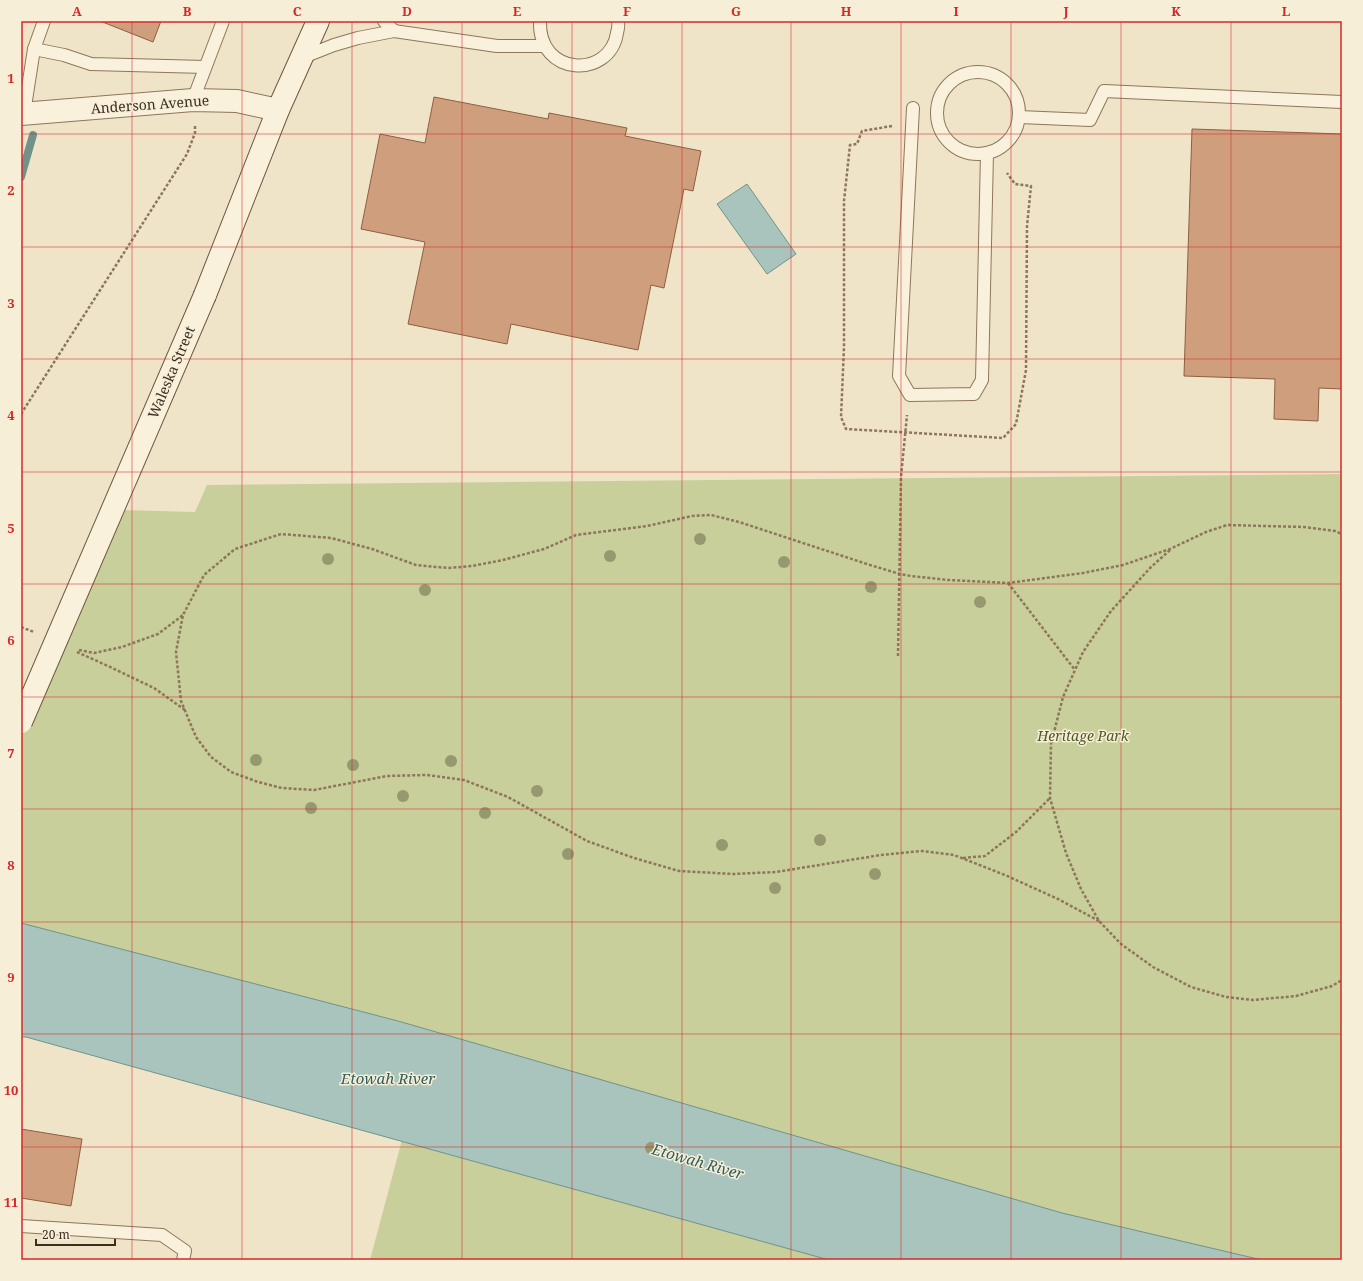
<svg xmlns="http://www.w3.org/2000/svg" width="1363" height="1281" font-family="'Noto Serif',serif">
<rect width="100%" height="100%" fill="#f0e4c8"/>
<!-- green -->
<path fill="#c9cf9b" d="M 1342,474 L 1342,1260 L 370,1260 L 415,1091 L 21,1027 L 21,687 L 43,685 L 122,510 L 195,512 L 207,485 Z"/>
<!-- water -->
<g fill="#a9c4bc" stroke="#6f938a">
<path d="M 747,184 L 796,254 L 767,274 L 717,204 Z"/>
<path d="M 21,923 L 398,1021 L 1062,1213 L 1262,1260 L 829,1260 L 26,1037 L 21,1037 Z"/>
</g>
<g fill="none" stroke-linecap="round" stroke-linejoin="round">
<!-- stream -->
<path stroke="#6f938a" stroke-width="8" d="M 21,177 L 33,135"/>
</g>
<!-- building -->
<g fill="#cf9f7d" stroke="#8d5f41">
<path d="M 100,21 L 161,21 L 153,42 Z"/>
<path d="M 434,97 L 548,119 L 549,113 L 627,128 L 625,136 L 701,151 L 693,191 L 684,189 L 664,288 L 651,285 L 638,350 L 511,324 L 507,344 L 408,324 L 425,242 L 361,229 L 380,134 L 425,143 Z"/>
<path d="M 1192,129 L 1342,134 L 1342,389 L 1319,388 L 1318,421 L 1274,419 L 1275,379 L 1184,376 Z"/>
<path d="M 21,1129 L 82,1139 L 71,1206 L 21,1198 Z"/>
</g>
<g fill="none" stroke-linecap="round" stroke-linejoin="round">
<defs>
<g id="lane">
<path d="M 384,21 L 394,31"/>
<path d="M 540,21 C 538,77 610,79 617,33 C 618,29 619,25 618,21"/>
<path d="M 34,49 L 64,55 L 91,64 L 205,67"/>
<path d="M 301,58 L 334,45 L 358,38 L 394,31 L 497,46 L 544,46"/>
<circle cx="978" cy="113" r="41"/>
<path d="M 193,100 L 223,21"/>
<path d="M 913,108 L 899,376 L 910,395 L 974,394 L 982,380 L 987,153"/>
<path d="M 24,113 L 34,49 L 44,21"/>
<path d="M 1019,117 L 1090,120 L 1104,91 L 1342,102"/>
<path d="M 21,1226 L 162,1235 L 185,1251 L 183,1260"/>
</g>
<path id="street" d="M 21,114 L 193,100 L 237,101 L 278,110"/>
<path id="secondary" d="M 205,295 L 278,110 L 318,21"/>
</defs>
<!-- lane casing -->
<use href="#lane" stroke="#8d765c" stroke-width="14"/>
<!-- street casing -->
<use href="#street" stroke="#8d765c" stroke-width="24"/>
<!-- secondary casing -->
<use href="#secondary" stroke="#6f573f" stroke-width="24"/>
<!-- path -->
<g stroke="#8d765c" stroke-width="2.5" stroke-dasharray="3 2" stroke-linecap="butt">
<path d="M 892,126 L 862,131 L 857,144 L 850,145 L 844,201 L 844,347 L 841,417 L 846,429 L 1003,438 L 1016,424 L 1026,370 L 1027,226 L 1031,186 L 1015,184 L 1007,173"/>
<path d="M 21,414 L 187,154 L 195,133 L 195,124"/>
<path d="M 1170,550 L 1150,568 L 1111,611 L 1083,652 L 1063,697 L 1051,744 L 1050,798 L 1066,853 L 1081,889 L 1099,921 L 1121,944 L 1153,967 L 1191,987 L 1226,997 L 1253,1000 L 1296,996 L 1332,986 L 1342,980"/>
<path d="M 1008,583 L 1075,670"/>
<path d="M 21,627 L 34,632"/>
<path d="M 79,650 L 94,653 L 122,647 L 158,634 L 183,615"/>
<path d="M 77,652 L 108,666 L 154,688 L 185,710"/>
<path d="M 898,656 L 901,477 L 907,415"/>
<path d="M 963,858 L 985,856 L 1016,832 L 1050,798"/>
<path d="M 1099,921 L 1058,899 L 1005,875 L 954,855 L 922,851 L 881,855 L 776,872 L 733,874 L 679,871 L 634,858 L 587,841 L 508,797 L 464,780 L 427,775 L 387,776 L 314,790 L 282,788 L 258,782 L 231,772 L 211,757 L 196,737 L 181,701 L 176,652 L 183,615 L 204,575 L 235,549 L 281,534 L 331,538 L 372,549 L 416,565 L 448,568 L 472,566 L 503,560 L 544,549 L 576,535 L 647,526 L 692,516 L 711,515 L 739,522 L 870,565 L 900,574 L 911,576 L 948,580 L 1008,583 L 1083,573 L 1123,565 L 1170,549 L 1206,532 L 1227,525 L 1304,527 L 1335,531 L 1342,534"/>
</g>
<!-- lane -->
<use href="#lane" stroke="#faf1dc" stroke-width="12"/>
<!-- street -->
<use href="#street" stroke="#faf1dc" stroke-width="22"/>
<!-- secondary -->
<use href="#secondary" stroke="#faf1dc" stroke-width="22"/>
<defs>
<path id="secondary-bridge" d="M 21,722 L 205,295"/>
</defs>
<!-- secondary-bridge casing -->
<use href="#secondary-bridge" stroke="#6f573f" stroke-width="24" stroke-linecap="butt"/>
<!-- secondary-bridge -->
<use href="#secondary-bridge" stroke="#faf1dc" stroke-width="22"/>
</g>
<!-- trees -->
<g fill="#96986f">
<circle cx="700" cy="539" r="6"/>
<circle cx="610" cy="556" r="6"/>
<circle cx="328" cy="559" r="6"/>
<circle cx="784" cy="562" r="6"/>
<circle cx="871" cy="587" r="6"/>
<circle cx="425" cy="590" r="6"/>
<circle cx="980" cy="602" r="6"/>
<circle cx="256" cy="760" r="6"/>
<circle cx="451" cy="761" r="6"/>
<circle cx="353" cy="765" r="6"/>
<circle cx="537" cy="791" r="6"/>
<circle cx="403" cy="796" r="6"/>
<circle cx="311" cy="808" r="6"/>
<circle cx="485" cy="813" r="6"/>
<circle cx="820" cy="840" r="6"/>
<circle cx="722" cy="845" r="6"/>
<circle cx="568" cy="854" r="6"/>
<circle cx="875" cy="874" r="6"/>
<circle cx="775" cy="888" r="6"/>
<circle cx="651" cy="1148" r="6"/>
</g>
<!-- grid -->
<path fill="none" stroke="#d62828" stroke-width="1" stroke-opacity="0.55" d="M 132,21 L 132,1260M 242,21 L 242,1260M 352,21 L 352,1260M 462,21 L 462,1260M 572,21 L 572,1260M 682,21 L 682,1260M 791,21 L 791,1260M 901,21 L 901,1260M 1011,21 L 1011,1260M 1121,21 L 1121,1260M 1231,21 L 1231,1260M 21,134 L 1342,134M 21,247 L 1342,247M 21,359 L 1342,359M 21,472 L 1342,472M 21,584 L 1342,584M 21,697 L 1342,697M 21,809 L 1342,809M 21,922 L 1342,922M 21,1034 L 1342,1034M 21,1147 L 1342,1147"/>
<g text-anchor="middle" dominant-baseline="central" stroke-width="3" stroke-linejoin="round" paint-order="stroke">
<!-- street labels -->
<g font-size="14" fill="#3d2e20" stroke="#f7eed8">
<text transform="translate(150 104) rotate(-4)">Anderson Avenue</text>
<text transform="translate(171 372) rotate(-67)">Waleska Street</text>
</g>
<!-- park labels -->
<g font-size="14" font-style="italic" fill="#4d5a26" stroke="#f7eed8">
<text x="1083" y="735">Heritage Park</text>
</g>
<!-- water labels -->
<g font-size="15" font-style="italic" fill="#2f5d5a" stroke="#f7eed8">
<text x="388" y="1078">Etowah River</text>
<text transform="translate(698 1161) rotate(16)">Etowah River</text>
</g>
</g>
<!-- border -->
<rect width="1363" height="1281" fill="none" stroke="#f7eed8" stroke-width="44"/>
<!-- scale -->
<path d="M36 1239v6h79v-6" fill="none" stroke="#3d2e20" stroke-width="2"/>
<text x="42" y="1239" font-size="12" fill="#3d2e20" stroke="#f7eed8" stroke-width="3" paint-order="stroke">20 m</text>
<rect x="22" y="22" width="1319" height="1237" fill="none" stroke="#d62828" stroke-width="1.5"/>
<g font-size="13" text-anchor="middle" font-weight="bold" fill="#d62828">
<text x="77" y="16">A</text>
<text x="187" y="16">B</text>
<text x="297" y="16">C</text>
<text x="407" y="16">D</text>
<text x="517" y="16">E</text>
<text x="627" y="16">F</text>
<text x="736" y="16">G</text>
<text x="846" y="16">H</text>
<text x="956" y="16">I</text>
<text x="1066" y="16">J</text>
<text x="1176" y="16">K</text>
<text x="1286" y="16">L</text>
<text x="11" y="83">1</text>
<text x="11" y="195">2</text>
<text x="11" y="308">3</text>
<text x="11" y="420">4</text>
<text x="11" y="533">5</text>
<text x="11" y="645">6</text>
<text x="11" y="758">7</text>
<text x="11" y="870">8</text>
<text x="11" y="982">9</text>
<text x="11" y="1095">10</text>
<text x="11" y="1207">11</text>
</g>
</svg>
